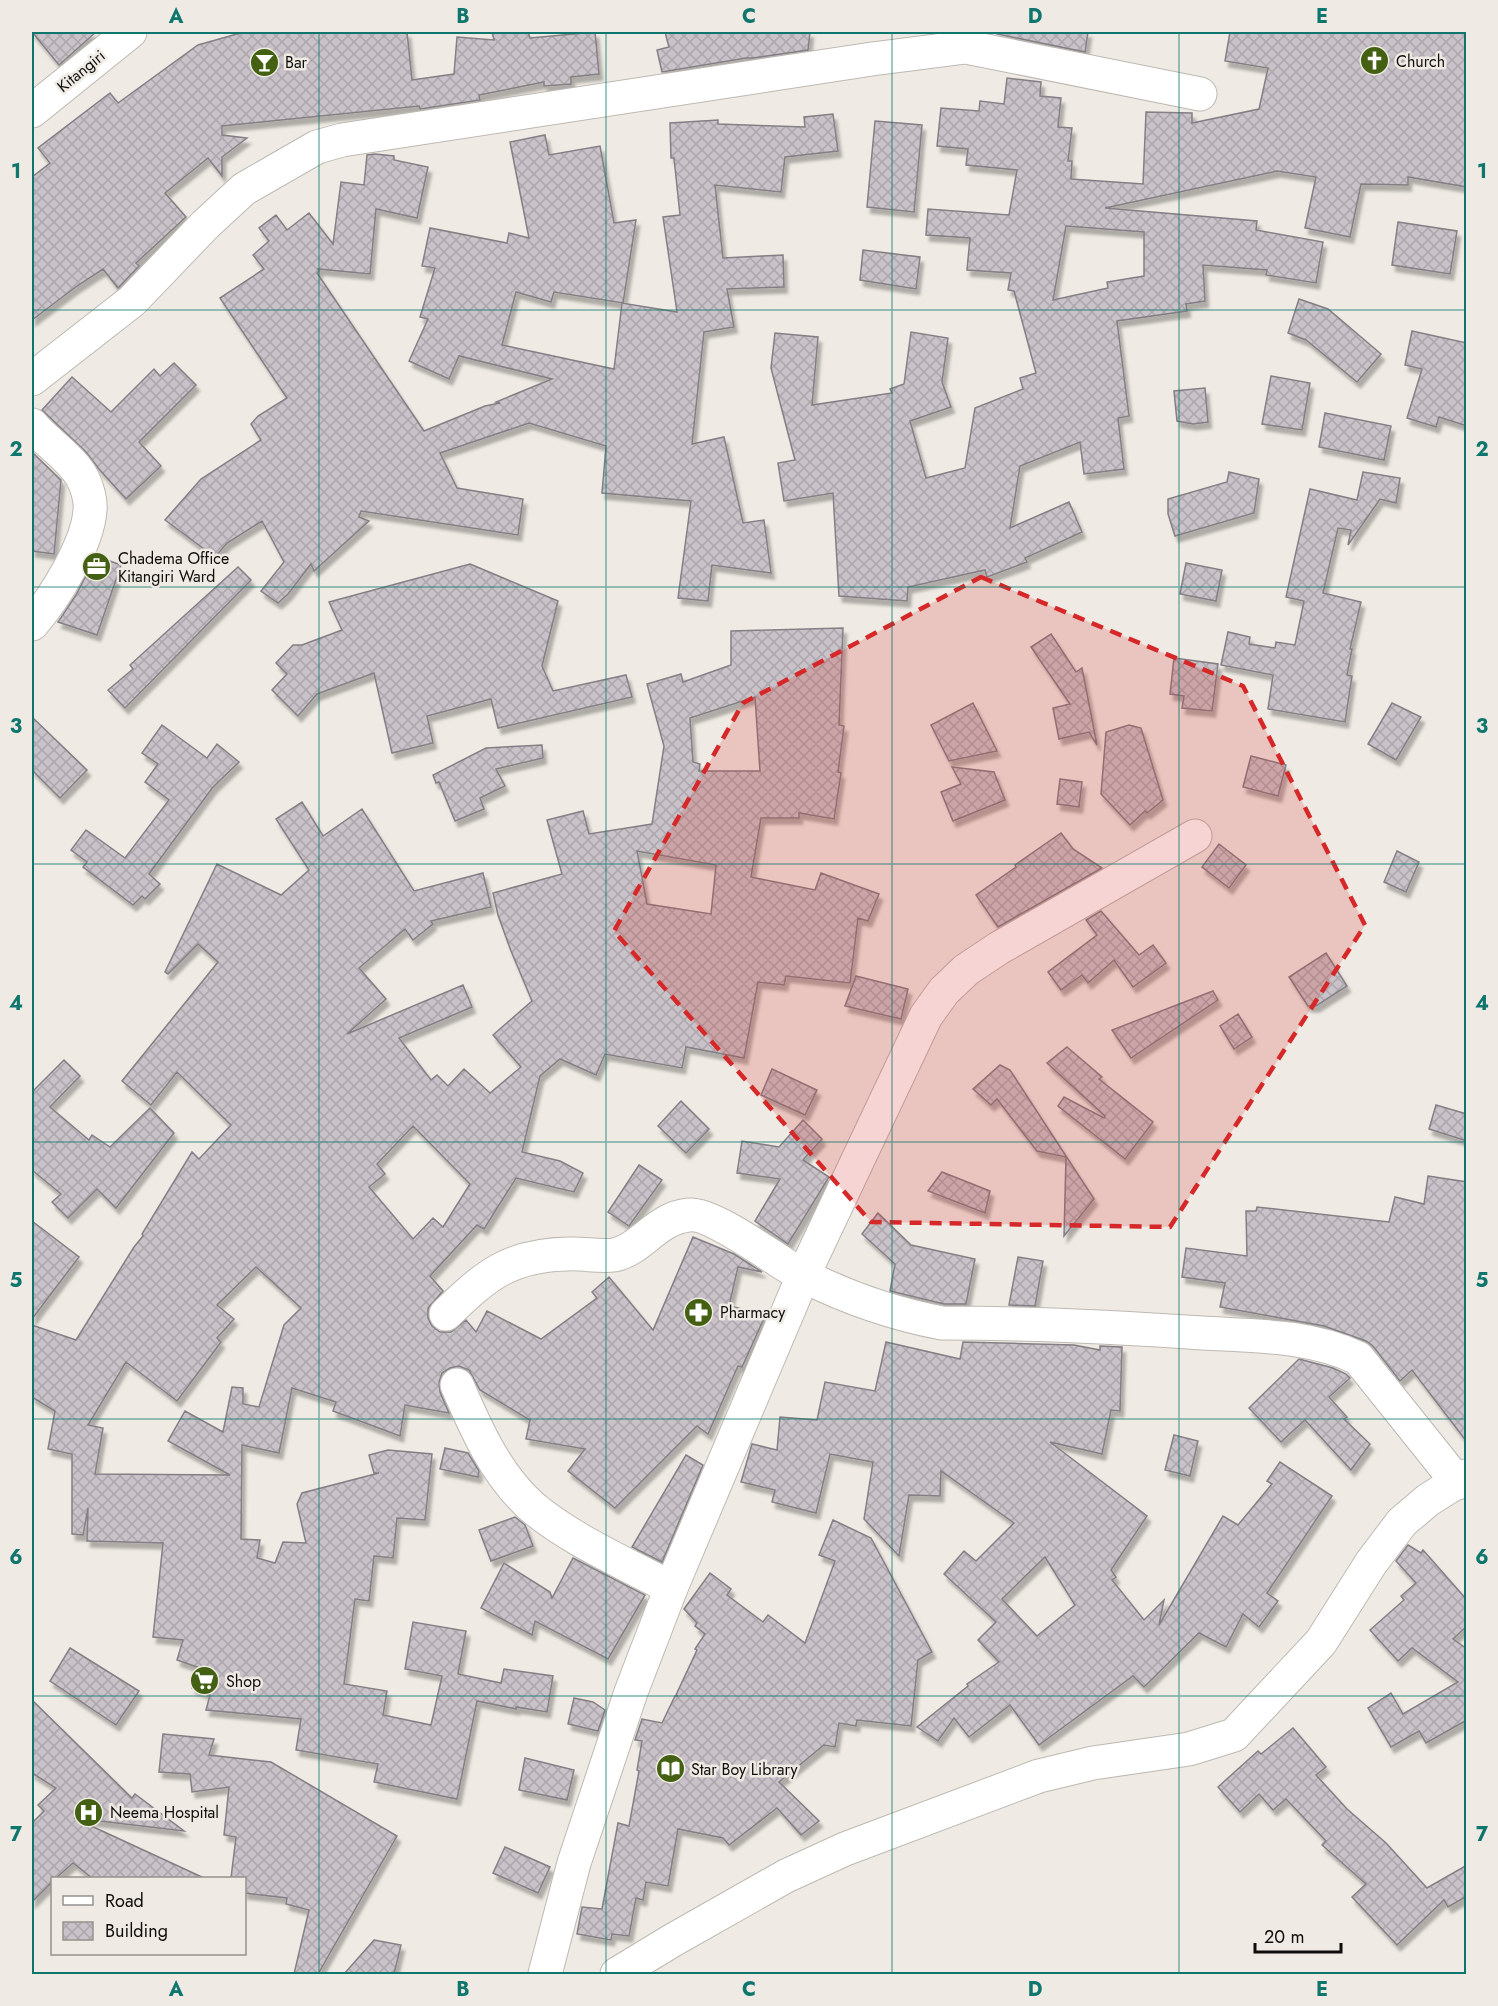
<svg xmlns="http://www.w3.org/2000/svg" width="1498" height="2006" font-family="Jost,sans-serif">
<defs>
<pattern id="building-cross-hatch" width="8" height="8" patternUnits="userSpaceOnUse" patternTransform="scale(1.5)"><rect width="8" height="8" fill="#c9c3c9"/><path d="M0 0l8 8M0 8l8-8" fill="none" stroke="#aba6ab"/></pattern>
<filter id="shadow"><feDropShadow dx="3.5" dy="6" stdDeviation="1.5" flood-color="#0004"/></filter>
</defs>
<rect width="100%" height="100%" fill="#efebe4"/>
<!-- building -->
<g fill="url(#building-cross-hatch)" stroke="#847f84" stroke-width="1.5" fill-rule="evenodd" filter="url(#shadow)">
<path d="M 32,32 L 96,32 L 59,65 Z"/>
<path d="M 244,32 L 407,32 L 412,80 L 454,74 L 457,37 L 494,40 L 492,32 L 528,32 L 530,38 L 595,32 L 599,74 L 571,77 L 571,84 L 544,86 L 544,82 L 479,95 L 480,100 L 420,109 L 419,106 L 222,126 L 222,135 L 247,138 L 222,157 L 222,176 L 208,158 L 165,193 L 186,217 L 136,263 L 139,266 L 119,287 L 118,288 L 103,269 L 77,286 L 32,320 L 32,177 L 50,163 L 38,148 L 110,93 L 118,103 L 198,45 Z"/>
<path d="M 665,32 L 810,32 L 808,50 L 753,58 L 746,58 L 662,72 L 657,50 L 669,47 Z"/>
<path d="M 997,32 L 1088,32 L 1085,52 L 997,34 Z"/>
<path d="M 1230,32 L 1467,32 L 1467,187 L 1408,177 L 1408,185 L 1361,184 L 1350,237 L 1305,228 L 1316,177 L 1277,171 L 1105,208 L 1257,221 L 1256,230 L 1323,242 L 1316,283 L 1266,275 L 1267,270 L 1203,265 L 1205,301 L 1186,304 L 1187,311 L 1117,321 L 1129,416 L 1118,418 L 1124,469 L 1084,474 L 1080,442 L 1020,466 L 1010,528 L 1069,502 L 1082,532 L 1025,558 L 1027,562 L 987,577 L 985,570 L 908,587 L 907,601 L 839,596 L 833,493 L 784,501 L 778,463 L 795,460 L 771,368 L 775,333 L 818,337 L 812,405 L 892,393 L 890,389 L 904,384 L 911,332 L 948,338 L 942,382 L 951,407 L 910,421 L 926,478 L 965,468 L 975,408 L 1023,389 L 1020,378 L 1036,373 L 1014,291 L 1008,290 L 1011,273 L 967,270 L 970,238 L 926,235 L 928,209 L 1009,215 L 1017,170 L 966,165 L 968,149 L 937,146 L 941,108 L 979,111 L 980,101 L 1004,104 L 1007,78 L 1041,82 L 1040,96 L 1061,98 L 1058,127 L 1072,128 L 1068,161 L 1072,161 L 1071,179 L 1143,184 L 1146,112 L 1192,113 L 1192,123 L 1259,109 L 1268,68 L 1225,61 ZM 1066,226 L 1144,232 L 1144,276 L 1107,282 L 1108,288 L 1053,300 Z"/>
<path d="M 833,114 L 838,151 L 785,157 L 781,192 L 715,185 L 723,258 L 783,255 L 784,287 L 727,289 L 734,327 L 704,332 L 692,444 L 724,437 L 743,523 L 764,520 L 771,573 L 712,565 L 708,601 L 678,598 L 691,501 L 602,493 L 606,446 L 529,423 L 440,453 L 457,488 L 523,499 L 518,535 L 361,511 L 359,517 L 369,521 L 314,571 L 311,564 L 288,594 L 278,603 L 261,591 L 284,562 L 262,521 L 227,543 L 215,557 L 165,520 L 201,479 L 261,440 L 251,424 L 258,416 L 287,398 L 220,298 L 264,269 L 253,255 L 269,241 L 259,228 L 276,215 L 287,230 L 309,213 L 333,244 L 341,182 L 364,185 L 367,155 L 375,154 L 394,156 L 394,160 L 428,167 L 417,218 L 376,209 L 370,274 L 318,269 L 319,271 L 317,273 L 424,431 L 485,406 L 500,403 L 496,402 L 552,379 L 459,356 L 449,379 L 409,361 L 428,319 L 420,317 L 435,268 L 422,266 L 430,228 L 507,243 L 509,233 L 529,238 L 510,142 L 545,135 L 549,155 L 600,146 L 614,223 L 636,220 L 623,303 L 554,292 L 551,302 L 516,292 L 502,345 L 614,369 L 622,303 L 677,312 L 663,217 L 680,215 L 674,158 L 671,158 L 670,123 L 718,120 L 718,124 L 805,127 L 804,117 Z"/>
<path d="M 875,121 L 922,125 L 914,212 L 867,207 Z"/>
<path d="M 1398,222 L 1457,231 L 1450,274 L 1392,265 Z"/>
<path d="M 863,250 L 920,257 L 916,289 L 860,280 Z"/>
<path d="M 1299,299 L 1328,309 L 1381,354 L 1357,382 L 1306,340 L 1288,333 Z"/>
<path d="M 1412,331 L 1467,343 L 1467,426 L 1439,417 L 1436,427 L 1407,418 L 1422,369 L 1405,365 Z"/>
<path d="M 174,363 L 196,385 L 139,442 L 161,466 L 126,499 L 99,469 L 86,452 L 42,410 L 72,377 L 111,412 L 154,369 L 160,376 Z"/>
<path d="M 1271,376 L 1310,383 L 1302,430 L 1262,424 Z"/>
<path d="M 1205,388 L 1208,422 L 1193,424 L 1177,421 L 1174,391 Z"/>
<path d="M 1325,413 L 1391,426 L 1384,460 L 1319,447 Z"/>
<path d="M 32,452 L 61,480 L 54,554 L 32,551 Z"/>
<path d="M 1229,472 L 1259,479 L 1254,513 L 1175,536 L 1168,514 L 1168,499 L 1227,482 Z"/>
<path d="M 1363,472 L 1400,478 L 1396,503 L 1380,499 L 1348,545 L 1351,530 L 1338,528 L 1323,593 L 1361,602 L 1350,649 L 1352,649 L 1347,675 L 1352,676 L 1345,722 L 1268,709 L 1273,675 L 1221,665 L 1228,632 L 1250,637 L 1249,644 L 1275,648 L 1276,642 L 1295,645 L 1304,601 L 1286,597 L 1310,489 L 1357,500 Z"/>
<path d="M 96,556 L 121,565 L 97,635 L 58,622 L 76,595 Z"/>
<path d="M 1186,563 L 1222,570 L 1216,601 L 1180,594 Z"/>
<path d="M 470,564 L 558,601 L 542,666 L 553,691 L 626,675 L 632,697 L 498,728 L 491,699 L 427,716 L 433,743 L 392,753 L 374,673 L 317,694 L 298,716 L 272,690 L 287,674 L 276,663 L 293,645 L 302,645 L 342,630 L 329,602 Z"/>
<path d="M 238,567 L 251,580 L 125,708 L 108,690 L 133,669 L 130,665 Z"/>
<path d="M 843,628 L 839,725 L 844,726 L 838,772 L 841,773 L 834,819 L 799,813 L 799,818 L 761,818 L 751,877 L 815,890 L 821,873 L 879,894 L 868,921 L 858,918 L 850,983 L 786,976 L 784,985 L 758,982 L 744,1058 L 686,1047 L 682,1068 L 605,1054 L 596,1075 L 560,1059 L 540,1076 L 522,1152 L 560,1161 L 583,1173 L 574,1192 L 516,1178 L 484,1229 L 477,1225 L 430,1276 L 443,1291 L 428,1308 L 428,1318 L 432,1326 L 440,1332 L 451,1332 L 466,1320 L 476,1332 L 487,1311 L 541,1339 L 597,1298 L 592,1292 L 609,1277 L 653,1330 L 693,1237 L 734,1254 L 762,1272 L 738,1267 L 729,1306 L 766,1314 L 742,1367 L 738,1366 L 708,1434 L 697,1426 L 615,1508 L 568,1471 L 585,1449 L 526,1439 L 530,1420 L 480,1390 L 469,1370 L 459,1366 L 450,1368 L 442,1373 L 439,1382 L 440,1392 L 449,1413 L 405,1405 L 400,1436 L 333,1411 L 336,1402 L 292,1388 L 279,1453 L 242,1445 L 241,1539 L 260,1540 L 257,1558 L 275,1563 L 283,1542 L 306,1543 L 297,1504 L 302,1493 L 379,1473 L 374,1473 L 369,1455 L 388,1450 L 432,1454 L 425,1520 L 397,1518 L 393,1558 L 374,1556 L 369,1601 L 355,1599 L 344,1684 L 387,1691 L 383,1715 L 431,1725 L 442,1676 L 405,1669 L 413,1622 L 466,1631 L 458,1674 L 501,1683 L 504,1669 L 553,1676 L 547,1712 L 516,1707 L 516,1709 L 477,1701 L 457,1799 L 374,1782 L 378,1764 L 296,1750 L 301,1719 L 206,1710 L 210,1695 L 192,1688 L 200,1668 L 177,1660 L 183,1640 L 153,1637 L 163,1543 L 87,1541 L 88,1508 L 83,1535 L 72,1534 L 72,1454 L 48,1449 L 55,1411 L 32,1397 L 32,1325 L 76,1340 L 134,1247 L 143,1236 L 142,1234 L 192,1152 L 199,1159 L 231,1125 L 177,1072 L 151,1105 L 122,1081 L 218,962 L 198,944 L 168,974 L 165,972 L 217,864 L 281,895 L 309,870 L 276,819 L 302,802 L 323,836 L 362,809 L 414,891 L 483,873 L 491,907 L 431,921 L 433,924 L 413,940 L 405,929 L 359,968 L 386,999 L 347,1034 L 463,985 L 472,1007 L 399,1038 L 431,1080 L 437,1075 L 448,1086 L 464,1069 L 490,1093 L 521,1067 L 493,1035 L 532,1001 L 511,951 L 498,915 L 493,893 L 562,874 L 547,820 L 583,811 L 589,834 L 652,824 L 664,746 L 647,684 L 681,674 L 683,682 L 731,665 L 731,631 ZM 755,697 L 760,771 L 699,771 L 700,764 L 693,762 L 690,718 ZM 637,851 L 716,865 L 711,914 L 647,904 ZM 413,1126 L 470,1184 L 443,1227 L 433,1218 L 413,1239 L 369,1187 L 385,1174 L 377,1164 ZM 256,1267 L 301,1308 L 284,1325 L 259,1407 L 243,1404 L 243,1388 L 232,1387 L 223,1432 L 185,1411 L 168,1441 L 230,1475 L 95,1474 L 103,1428 L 88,1425 L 126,1362 L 177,1401 L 221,1342 L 217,1338 L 234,1319 L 217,1305 Z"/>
<path d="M 1051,634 L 1076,672 L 1082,668 L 1097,745 L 1089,732 L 1059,739 L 1053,708 L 1070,704 L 1031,647 Z"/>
<path d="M 1174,658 L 1218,664 L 1212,711 L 1182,708 L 1184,696 L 1170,694 Z"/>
<path d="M 973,703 L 997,751 L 949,761 L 931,725 Z"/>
<path d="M 1392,703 L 1421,717 L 1396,760 L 1368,744 Z"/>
<path d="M 32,717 L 87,770 L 60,798 L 32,770 Z"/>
<path d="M 162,725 L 207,758 L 217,744 L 239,762 L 213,787 L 149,874 L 160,884 L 145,899 L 142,896 L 133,905 L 83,867 L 87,862 L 71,850 L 86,830 L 125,858 L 169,800 L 145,782 L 158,764 L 142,753 Z"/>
<path d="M 1129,725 L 1141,728 L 1163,800 L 1147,813 L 1145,811 L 1130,825 L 1101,794 L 1106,732 Z"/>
<path d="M 542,745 L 543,758 L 496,769 L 505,786 L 480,798 L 484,809 L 455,821 L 439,782 L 436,783 L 433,775 L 486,748 Z"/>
<path d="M 1251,756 L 1286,765 L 1278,796 L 1243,787 Z"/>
<path d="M 952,767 L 994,772 L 1005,800 L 953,821 L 941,792 L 961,784 Z"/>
<path d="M 1060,779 L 1082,782 L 1079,807 L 1057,804 Z"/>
<path d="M 1061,833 L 1073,849 L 1102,868 L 998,927 L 976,895 L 1016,867 L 1015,865 Z"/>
<path d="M 1219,844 L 1246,865 L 1229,888 L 1202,867 Z"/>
<path d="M 1397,851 L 1419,862 L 1406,892 L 1384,882 Z"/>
<path d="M 1101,911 L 1139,955 L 1153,945 L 1166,963 L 1133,987 L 1114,960 L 1088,983 L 1082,975 L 1061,990 L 1048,972 L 1097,935 L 1086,920 Z"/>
<path d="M 1326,953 L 1347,986 L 1316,1006 L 1308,1006 L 1289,977 Z"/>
<path d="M 856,976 L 908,989 L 901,1019 L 845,1006 Z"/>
<path d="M 1213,991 L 1218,1000 L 1131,1058 L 1112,1030 Z"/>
<path d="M 1238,1014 L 1252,1037 L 1234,1049 L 1220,1026 Z"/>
<path d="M 1067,1047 L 1102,1077 L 1099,1079 L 1153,1122 L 1125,1159 L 1058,1106 L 1064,1097 L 1104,1118 L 1105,1116 L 1047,1063 Z"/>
<path d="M 64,1060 L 80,1076 L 50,1107 L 89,1140 L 92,1135 L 110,1147 L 150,1108 L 174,1133 L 116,1208 L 97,1189 L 68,1218 L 52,1202 L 61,1194 L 32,1170 L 32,1092 Z"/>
<path d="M 1000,1065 L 1010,1070 L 1094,1199 L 1064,1236 L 1066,1157 L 1037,1151 L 997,1099 L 991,1105 L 973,1089 Z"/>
<path d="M 772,1069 L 817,1090 L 805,1115 L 761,1095 Z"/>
<path d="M 681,1101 L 709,1129 L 686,1153 L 658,1126 Z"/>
<path d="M 1436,1105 L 1467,1114 L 1467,1141 L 1429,1129 Z"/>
<path d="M 803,1120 L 822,1139 L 803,1160 L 829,1177 L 788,1244 L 755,1221 L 780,1179 L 737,1173 L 742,1141 L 779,1147 Z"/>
<path d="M 639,1165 L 662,1180 L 629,1226 L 608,1212 Z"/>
<path d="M 942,1172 L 990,1191 L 985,1213 L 928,1191 Z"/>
<path d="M 1428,1176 L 1467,1182 L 1467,1442 L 1412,1370 L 1400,1381 L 1373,1346 L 1366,1341 L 1324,1326 L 1220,1307 L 1225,1283 L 1182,1277 L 1186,1248 L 1247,1256 L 1246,1211 L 1256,1211 L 1257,1207 L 1389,1222 L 1395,1197 L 1424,1204 Z"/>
<path d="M 878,1213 L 911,1245 L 975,1259 L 966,1304 L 944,1304 L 890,1291 L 895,1264 L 862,1234 Z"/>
<path d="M 32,1221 L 79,1257 L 32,1319 Z"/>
<path d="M 1018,1257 L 1043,1261 L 1035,1306 L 1009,1305 Z"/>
<path d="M 886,1342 L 960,1359 L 963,1342 L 1074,1345 L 1100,1350 L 1100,1346 L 1122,1347 L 1120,1411 L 1111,1410 L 1102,1454 L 1050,1442 L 1147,1516 L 1111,1570 L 1116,1577 L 1112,1580 L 1144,1620 L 1164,1600 L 1159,1625 L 1223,1516 L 1238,1525 L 1272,1484 L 1267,1481 L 1280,1462 L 1332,1496 L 1267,1593 L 1278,1601 L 1259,1627 L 1243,1614 L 1226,1647 L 1199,1633 L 1144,1687 L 1133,1676 L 1039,1745 L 1010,1705 L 969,1737 L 954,1718 L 938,1741 L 917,1727 L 968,1686 L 967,1684 L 999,1662 L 978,1640 L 996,1622 L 944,1574 L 964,1551 L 976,1561 L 1014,1523 L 941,1471 L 940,1496 L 909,1495 L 899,1556 L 864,1519 L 873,1462 L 830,1454 L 816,1513 L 772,1502 L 775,1490 L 741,1482 L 752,1444 L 777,1450 L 780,1417 L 817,1420 L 825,1382 L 875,1391 ZM 1045,1557 L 1075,1605 L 1037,1636 L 1002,1599 Z"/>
<path d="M 1299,1359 L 1333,1368 L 1346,1374 L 1350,1378 L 1329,1397 L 1347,1417 L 1344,1419 L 1370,1444 L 1351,1470 L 1305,1420 L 1281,1442 L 1249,1408 Z"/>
<path d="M 1174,1435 L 1198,1441 L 1190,1476 L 1165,1470 Z"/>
<path d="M 445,1448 L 468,1453 L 479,1471 L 478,1477 L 440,1469 Z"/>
<path d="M 686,1455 L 703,1465 L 662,1562 L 632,1547 Z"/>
<path d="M 515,1517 L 525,1525 L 533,1546 L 491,1561 L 479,1530 Z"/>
<path d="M 833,1520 L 871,1538 L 932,1652 L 918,1660 L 911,1726 L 857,1720 L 856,1726 L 839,1723 L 835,1747 L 824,1745 L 779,1782 L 819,1821 L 801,1835 L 777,1808 L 729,1845 L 723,1838 L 678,1829 L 668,1886 L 646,1882 L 643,1900 L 636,1898 L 629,1936 L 612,1934 L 611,1940 L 577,1934 L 582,1907 L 602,1909 L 618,1823 L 629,1826 L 639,1771 L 637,1770 L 642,1741 L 635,1740 L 642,1719 L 662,1723 L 675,1696 L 678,1696 L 676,1695 L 697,1650 L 695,1649 L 705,1634 L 695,1626 L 697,1623 L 684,1609 L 710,1573 L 731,1589 L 727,1595 L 763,1622 L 768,1615 L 805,1643 L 835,1561 L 819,1555 Z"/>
<path d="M 1408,1545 L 1421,1553 L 1423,1550 L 1467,1600 L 1467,1626 L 1453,1639 L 1467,1649 L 1467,1720 L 1426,1743 L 1419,1731 L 1391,1747 L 1368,1708 L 1391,1693 L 1403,1714 L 1458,1682 L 1412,1648 L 1398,1661 L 1370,1630 L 1404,1600 L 1401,1596 L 1416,1583 L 1396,1561 Z"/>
<path d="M 573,1558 L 645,1595 L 608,1659 L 535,1621 L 532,1635 L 481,1608 L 504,1563 L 550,1592 L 552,1598 Z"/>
<path d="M 70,1648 L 139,1691 L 116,1725 L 50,1681 Z"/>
<path d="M 574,1698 L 593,1702 L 605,1710 L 598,1731 L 568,1724 Z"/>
<path d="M 32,1700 L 132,1798 L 135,1794 L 184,1831 L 74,1818 L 204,1878 L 92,1878 L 73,1863 L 56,1878 L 52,1878 L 52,1882 L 32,1902 L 32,1823 L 44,1811 L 38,1805 L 56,1788 L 32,1773 Z"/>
<path d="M 1293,1728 L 1326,1767 L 1316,1775 L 1347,1809 L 1386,1843 L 1427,1888 L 1467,1865 L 1467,1896 L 1448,1907 L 1444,1900 L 1397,1945 L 1352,1897 L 1366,1884 L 1322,1845 L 1326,1841 L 1286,1799 L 1273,1810 L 1259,1794 L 1240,1812 L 1218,1787 L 1258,1751 L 1261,1754 Z"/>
<path d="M 163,1734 L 214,1739 L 209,1755 L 271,1762 L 397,1836 L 318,1974 L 294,1974 L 309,1910 L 286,1904 L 287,1898 L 244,1893 L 244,1878 L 231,1878 L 236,1837 L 224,1835 L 229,1787 L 192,1792 L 190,1774 L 159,1772 Z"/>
<path d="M 525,1758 L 574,1770 L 567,1800 L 519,1790 Z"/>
<path d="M 505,1847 L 550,1867 L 538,1893 L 493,1873 Z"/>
<path d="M 374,1940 L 401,1945 L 394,1974 L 344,1974 Z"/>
</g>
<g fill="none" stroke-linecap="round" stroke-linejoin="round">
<defs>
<g id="minor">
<path d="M 32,379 L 132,301 L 205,225 L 244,189 L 317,147 L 342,140 L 872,59 L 966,47 L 1200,94"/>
<path d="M 32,425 C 46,442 73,459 83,479 C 87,487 91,500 90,510 C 88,544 54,599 32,624"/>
<path d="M 446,1314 C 486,1275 510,1255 568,1254 C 583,1253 599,1257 614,1255 C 641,1250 656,1218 689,1215 C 713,1212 780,1264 804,1276 C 848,1298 894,1314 942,1323 C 1029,1323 1115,1327 1202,1333 C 1255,1336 1309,1335 1358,1358 L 1458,1483"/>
<path d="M 457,1385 C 476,1429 495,1473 531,1506 C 569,1539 627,1564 671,1588"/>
<path d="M 545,1974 L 574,1863 L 631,1692 L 671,1588 L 803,1276 L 926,1016 L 944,991 L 966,970 L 999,948 L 1195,836"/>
<path d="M 617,1974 L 673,1940 L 786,1876 L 845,1849 L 1039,1776 L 1093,1763 L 1189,1749 L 1234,1735 L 1321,1642 L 1371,1563 L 1402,1522 L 1428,1500 L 1466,1476"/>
</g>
<path id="major" d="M 32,111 L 130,32"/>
</defs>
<!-- minor casing -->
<use href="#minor" stroke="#bdb9b2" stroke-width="35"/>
<!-- major casing -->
<use href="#major" stroke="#bdb9b2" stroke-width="35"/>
<!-- minor -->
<use href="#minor" stroke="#fff" stroke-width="33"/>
<!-- major -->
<use href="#major" stroke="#fff" stroke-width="33"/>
</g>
<!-- marked area -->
<path fill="#d62828" fill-opacity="0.2" stroke="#d62828" stroke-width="4.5" stroke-dasharray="12 8" stroke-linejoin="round" d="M 981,577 L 1243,686 L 1365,925 L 1170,1227 L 871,1222 L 614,931 L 743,703 Z"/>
<!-- grid -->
<path fill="none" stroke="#0f766e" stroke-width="1.5" stroke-opacity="0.55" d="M 319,32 L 319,1974M 606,32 L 606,1974M 892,32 L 892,1974M 1179,32 L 1179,1974M 32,310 L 1466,310M 32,587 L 1466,587M 32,864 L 1466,864M 32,1142 L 1466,1142M 32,1419 L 1466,1419M 32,1696 L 1466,1696"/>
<!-- icons -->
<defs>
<symbol id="church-disc" viewBox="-11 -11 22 22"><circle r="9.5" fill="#446113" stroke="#efebe4"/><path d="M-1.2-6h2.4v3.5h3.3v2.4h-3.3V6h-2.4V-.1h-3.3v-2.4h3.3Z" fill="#fff"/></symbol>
<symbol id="bar-disc" viewBox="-11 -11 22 22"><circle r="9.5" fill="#446113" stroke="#efebe4"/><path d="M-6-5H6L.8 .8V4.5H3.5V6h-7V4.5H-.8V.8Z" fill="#fff"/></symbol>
<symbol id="office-disc" viewBox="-11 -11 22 22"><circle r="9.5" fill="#446113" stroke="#efebe4"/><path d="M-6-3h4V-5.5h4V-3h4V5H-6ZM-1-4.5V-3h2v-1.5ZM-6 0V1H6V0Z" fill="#fff"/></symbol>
<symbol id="pharmacy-disc" viewBox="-11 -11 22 22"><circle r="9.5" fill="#446113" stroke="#efebe4"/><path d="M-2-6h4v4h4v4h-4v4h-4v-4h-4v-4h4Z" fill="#fff"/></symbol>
<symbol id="supermarket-disc" viewBox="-11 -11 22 22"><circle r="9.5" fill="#446113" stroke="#efebe4"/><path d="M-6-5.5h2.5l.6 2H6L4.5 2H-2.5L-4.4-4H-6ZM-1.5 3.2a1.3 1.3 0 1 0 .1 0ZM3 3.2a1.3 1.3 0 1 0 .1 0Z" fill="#fff"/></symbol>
<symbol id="library-disc" viewBox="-11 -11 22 22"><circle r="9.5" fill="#446113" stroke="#efebe4"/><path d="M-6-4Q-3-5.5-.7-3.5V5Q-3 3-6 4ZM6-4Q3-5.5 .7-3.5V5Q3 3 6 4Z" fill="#fff"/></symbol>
<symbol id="hospital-disc" viewBox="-11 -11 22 22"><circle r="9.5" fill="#446113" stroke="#efebe4"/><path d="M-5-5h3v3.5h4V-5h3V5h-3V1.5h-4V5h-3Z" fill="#fff"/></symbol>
</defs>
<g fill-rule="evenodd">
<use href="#church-disc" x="1358" y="44" width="33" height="33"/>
<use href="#bar-disc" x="248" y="46" width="33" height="33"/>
<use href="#office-disc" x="80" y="550" width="33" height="33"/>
<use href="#pharmacy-disc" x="682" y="1296" width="33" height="33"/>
<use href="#supermarket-disc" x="188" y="1664" width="33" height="33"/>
<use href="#library-disc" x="654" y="1752" width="33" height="33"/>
<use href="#hospital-disc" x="72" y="1796" width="33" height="33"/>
</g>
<g text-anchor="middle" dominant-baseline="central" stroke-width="5" stroke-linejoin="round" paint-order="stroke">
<!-- poi labels -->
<g font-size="16" fill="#0e0d0b" stroke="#efebe4" text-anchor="start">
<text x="1396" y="61">Church</text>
<text x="285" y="62">Bar</text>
<text x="118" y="558">Chadema Office<tspan x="118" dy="18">Kitangiri Ward</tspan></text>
<text x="720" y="1312">Pharmacy</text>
<text x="226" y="1681">Shop</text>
<text x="691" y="1769">Star Boy Library</text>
<text x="110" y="1812">Neema Hospital</text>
</g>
<!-- street labels -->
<g font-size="16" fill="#0e0d0b" stroke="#efebe4">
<text transform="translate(81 71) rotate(-39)">Kitangiri</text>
</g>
</g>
<!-- border -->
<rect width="1498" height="2006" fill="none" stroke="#efebe4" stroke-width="66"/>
<!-- legend -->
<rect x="51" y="1877" width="195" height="78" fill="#efebe4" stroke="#95928d" stroke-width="1.5"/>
<rect x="63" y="1896" width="30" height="9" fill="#ffffff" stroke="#95928d" stroke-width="1.5"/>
<text x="105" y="1907" font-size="18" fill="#0e0d0b">Road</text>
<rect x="63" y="1922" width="30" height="18" fill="url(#building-cross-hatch)" stroke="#95928d" stroke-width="1.5"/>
<text x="105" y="1937" font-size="18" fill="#0e0d0b">Building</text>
<!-- scale -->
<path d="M1255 1943v9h86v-9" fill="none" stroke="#0e0d0b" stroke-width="3"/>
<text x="1264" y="1943" font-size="18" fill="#0e0d0b" stroke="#efebe4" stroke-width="4.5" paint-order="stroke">20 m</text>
<rect x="33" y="33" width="1432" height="1940" fill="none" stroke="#0f766e" stroke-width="2"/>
<g font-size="20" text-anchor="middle" font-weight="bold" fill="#0f766e">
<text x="176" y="23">A</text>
<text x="463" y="23">B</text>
<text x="749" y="23">C</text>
<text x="1035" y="23">D</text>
<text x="1322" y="23">E</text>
<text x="16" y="178">1</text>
<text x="1482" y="178">1</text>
<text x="16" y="456">2</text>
<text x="1482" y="456">2</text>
<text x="16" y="733">3</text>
<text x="1482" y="733">3</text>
<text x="16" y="1010">4</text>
<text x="1482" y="1010">4</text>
<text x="16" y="1287">5</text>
<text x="1482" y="1287">5</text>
<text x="16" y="1564">6</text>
<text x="1482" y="1564">6</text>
<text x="16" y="1841">7</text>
<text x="1482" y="1841">7</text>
<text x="176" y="1996">A</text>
<text x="463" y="1996">B</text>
<text x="749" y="1996">C</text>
<text x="1035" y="1996">D</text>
<text x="1322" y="1996">E</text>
</g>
</svg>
